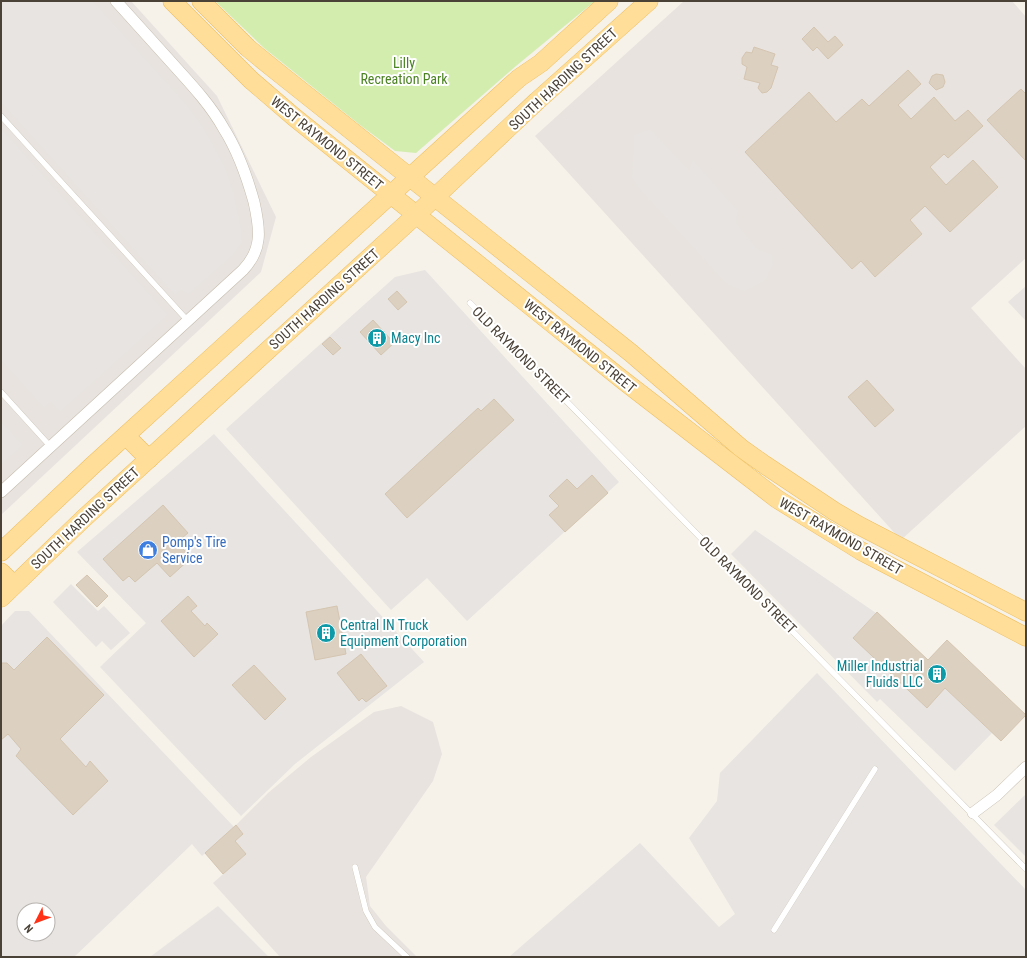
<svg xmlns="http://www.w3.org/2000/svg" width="1027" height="958" font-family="'Roboto Condensed',sans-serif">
<rect width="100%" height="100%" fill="#f6f2e9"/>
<!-- industrial -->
<g fill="#e8e3de">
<path d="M 1,1 L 131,1 L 217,96 L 276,217 L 261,272 L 1,515 Z"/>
<path d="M 684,1 L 1012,1 L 1026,17 L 1026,258 L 971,308 L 1026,369 L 1026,426 L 901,540 L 535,136 Z"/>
<path d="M 401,706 L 433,722 L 442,754 L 433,781 L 366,877 L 370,906 L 386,926 L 417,957 L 280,957 L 213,883 L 246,854 L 235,841 L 243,834 L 236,825 L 268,793 L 311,757 L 374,712 Z"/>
</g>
<!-- green -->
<path fill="#d3edaf" d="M 215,1 L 595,1 L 516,66 L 416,153 L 395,151 L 360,125 L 264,48 Z"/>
<!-- parking -->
<g fill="#e7e4e1" fill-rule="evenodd">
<path d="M 1,1 L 93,1 L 187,105 L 203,127 L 224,165 L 234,195 L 241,229 L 242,242 L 233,255 L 189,294 L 181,290 L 175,295 L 1,102 Z"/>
<path d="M 1,128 L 168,315 L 60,412 L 51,402 L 44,408 L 1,360 Z"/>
<path d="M 650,129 L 689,170 L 693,160 L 738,211 L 736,223 L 757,249 L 772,255 L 773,264 L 767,278 L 756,286 L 743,291 L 727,284 L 639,188 L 632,178 L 634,135 Z"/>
<path d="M 425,270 L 619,482 L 467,621 L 427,578 L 391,610 L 226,429 L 395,277 Z"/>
<path d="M 1026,286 L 1026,321 L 1008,302 Z"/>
<path d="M 1,421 L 23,445 L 1,465 Z"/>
<path d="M 214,434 L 424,662 L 295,764 L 241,816 L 100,667 L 146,623 L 77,552 Z"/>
<path d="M 755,530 L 876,613 L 853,638 L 927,707 L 945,688 L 992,733 L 955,771 L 880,699 L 877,702 L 731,554 Z"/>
<path d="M 71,584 L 98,611 L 104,606 L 130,633 L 111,650 L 102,641 L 96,647 L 53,602 Z"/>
<path d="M 15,611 L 29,611 L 234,827 L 202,856 L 192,844 L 74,957 L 1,957 L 1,626 ZM 24,910 L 48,910 L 48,934 L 24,934 Z"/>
<path d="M 817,673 L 1026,890 L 1026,957 L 509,957 L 640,843 L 719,927 L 735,914 L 689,838 L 717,801 L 720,773 Z"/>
<path d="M 1026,794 L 1026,857 L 994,825 Z"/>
<path d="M 218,906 L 269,957 L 150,957 Z"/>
</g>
<!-- building -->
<g fill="#dcd0c0" stroke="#d4c5b0">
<path d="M 814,27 L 828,42 L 835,36 L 843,45 L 828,59 L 817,47 L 813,51 L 802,39 Z"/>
<path d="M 754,47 L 775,54 L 771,65 L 778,67 L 771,88 L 767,92 L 762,93 L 758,88 L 760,83 L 744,79 L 747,67 L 742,64 L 742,58 L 746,52 L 752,53 Z"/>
<path d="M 908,70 L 921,84 L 898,105 L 911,119 L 934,97 L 955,121 L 968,110 L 983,126 L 948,158 L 944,154 L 930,167 L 946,185 L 973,160 L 998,187 L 950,232 L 925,206 L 910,220 L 922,234 L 875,277 L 861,261 L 852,269 L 745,152 L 809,92 L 836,122 L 862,99 L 869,106 Z"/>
<path d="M 936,74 L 943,75 L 945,82 L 943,87 L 936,90 L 929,83 L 932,76 Z"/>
<path d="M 1021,89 L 1026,94 L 1026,161 L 987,120 Z"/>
<path d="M 397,291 L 407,302 L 398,310 L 388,299 Z"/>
<path d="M 373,320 L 394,343 L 381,355 L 360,332 Z"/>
<path d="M 330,337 L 341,348 L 333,355 L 322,344 Z"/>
<path d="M 867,380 L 894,410 L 875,427 L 848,397 Z"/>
<path d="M 494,399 L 514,420 L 407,518 L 385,494 L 478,408 L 481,411 Z"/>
<path d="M 592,475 L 608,493 L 565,532 L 549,515 L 559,506 L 549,496 L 567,479 L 577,489 Z"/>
<path d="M 163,505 L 188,533 L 177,542 L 191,558 L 170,577 L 157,563 L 135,582 L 129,576 L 123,581 L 103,559 Z"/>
<path d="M 87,575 L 108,596 L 97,607 L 76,585 Z"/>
<path d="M 188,596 L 197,606 L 191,611 L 205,626 L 207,623 L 218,634 L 194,657 L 161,621 Z"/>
<path d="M 337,606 L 346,654 L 315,660 L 306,612 Z"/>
<path d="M 877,612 L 928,660 L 947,640 L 1026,715 L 1001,741 L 945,688 L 927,708 L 853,638 Z"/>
<path d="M 47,637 L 104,695 L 60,739 L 86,767 L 90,761 L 108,781 L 73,815 L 16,756 L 21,749 L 8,734 L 1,740 L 1,663 L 7,663 L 14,670 Z"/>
<path d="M 361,654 L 387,686 L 366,702 L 362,698 L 359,701 L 337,673 Z"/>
<path d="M 254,665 L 286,699 L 265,720 L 232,685 Z"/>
<path d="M 236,825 L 243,834 L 235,841 L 246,854 L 223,874 L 205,853 Z"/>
</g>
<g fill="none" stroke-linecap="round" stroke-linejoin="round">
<defs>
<g id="service">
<path d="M 1,116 L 188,321"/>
<path d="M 470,303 L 1026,869"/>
<path d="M 1,392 L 50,446"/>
<path d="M 355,867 L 366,911 L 375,927 L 407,957"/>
<path d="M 774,930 L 875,769"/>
</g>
<g id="minor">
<path d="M 1,492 L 243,270 C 263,249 260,229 254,202 C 247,177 238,151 224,129 C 210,104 190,83 171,62 C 153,42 134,21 116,1"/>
<path d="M 973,813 L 997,795 L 1026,767"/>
</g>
<g id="primary">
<path d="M 172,1 L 251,80 L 294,117 L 624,381 L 777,499 L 861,551 L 1026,637"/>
<path d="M 201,1 L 248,48 L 275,70 L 631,353 L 741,448 L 765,465 L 834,511 L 858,525 L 1026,612"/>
<path d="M 126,436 L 149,459"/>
<path d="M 1,552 L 92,466 L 519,78 L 541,63 L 609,1"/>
<path d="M 1,572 L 14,585"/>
<path d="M 1,598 L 83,519 L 416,215 L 537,101 L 649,1"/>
</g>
</defs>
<!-- service casing -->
<use href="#service" stroke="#c5bcae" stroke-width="6"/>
<!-- minor casing -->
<use href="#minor" stroke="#c5bcae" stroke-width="12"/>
<!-- primary casing -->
<use href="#primary" stroke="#eebe5f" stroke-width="19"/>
<!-- service -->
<use href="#service" stroke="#fff" stroke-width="5.5"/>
<!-- minor -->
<use href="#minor" stroke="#fff" stroke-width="11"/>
<!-- primary -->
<use href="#primary" stroke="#ffde99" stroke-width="18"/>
</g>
<!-- icons -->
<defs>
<symbol id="building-disc" viewBox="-11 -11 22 22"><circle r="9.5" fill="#0f9aa8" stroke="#fff"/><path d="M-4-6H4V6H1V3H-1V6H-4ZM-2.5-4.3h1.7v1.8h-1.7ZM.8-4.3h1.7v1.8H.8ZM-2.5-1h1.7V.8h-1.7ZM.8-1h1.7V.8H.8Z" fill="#fff"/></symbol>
<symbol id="shop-disc" viewBox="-11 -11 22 22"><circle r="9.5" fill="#3f7fe0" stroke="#fff"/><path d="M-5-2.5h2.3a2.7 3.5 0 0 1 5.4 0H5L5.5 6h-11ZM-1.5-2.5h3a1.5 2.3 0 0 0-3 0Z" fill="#fff"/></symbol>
</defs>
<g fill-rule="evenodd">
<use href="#building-disc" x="366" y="327" width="22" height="22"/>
<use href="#shop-disc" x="137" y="539" width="22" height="22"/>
<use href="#building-disc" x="315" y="622" width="22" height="22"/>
<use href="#building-disc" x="926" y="663" width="22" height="22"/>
</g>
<g text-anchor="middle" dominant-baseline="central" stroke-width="4" stroke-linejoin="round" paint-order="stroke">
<!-- park labels -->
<g font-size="14" fill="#4b8323" stroke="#fff">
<text x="404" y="63">Lilly<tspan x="404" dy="16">Recreation Park</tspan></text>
</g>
<!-- street labels -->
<g font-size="14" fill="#4b4237" stroke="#fff">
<text transform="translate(563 79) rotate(-43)">SOUTH HARDING STREET</text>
<text transform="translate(327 143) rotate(39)">WEST RAYMOND STREET</text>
<text transform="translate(324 299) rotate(-42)">SOUTH HARDING STREET</text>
<text transform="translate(580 346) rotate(39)">WEST RAYMOND STREET</text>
<text transform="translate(521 355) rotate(45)">OLD RAYMOND STREET</text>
<text transform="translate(85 518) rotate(-43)">SOUTH HARDING STREET</text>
<text transform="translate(841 536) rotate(30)">WEST RAYMOND STREET</text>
<text transform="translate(748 585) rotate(45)">OLD RAYMOND STREET</text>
</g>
<!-- culture labels -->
<g font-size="14" fill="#0d838f" stroke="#fff" text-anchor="start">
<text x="391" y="338">Macy Inc</text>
<text x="340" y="625">Central IN Truck<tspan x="340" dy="16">Equipment Corporation</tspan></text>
<text x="923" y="666" text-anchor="end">Miller Industrial<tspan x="923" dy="16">Fluids LLC</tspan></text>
</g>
<!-- shop labels -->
<g font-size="14" fill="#366cbe" stroke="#fff" text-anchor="start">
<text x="162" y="542">Pomp's Tire<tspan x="162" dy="16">Service</tspan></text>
</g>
</g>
<!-- border -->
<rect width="1027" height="958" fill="none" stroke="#4b4237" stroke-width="4"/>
<!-- north arrow -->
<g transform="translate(36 922) rotate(228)"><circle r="19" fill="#ffffff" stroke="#b7b3af"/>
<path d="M0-3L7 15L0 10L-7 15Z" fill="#ff3217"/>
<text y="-6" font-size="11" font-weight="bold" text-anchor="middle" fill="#4b4237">N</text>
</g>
</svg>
